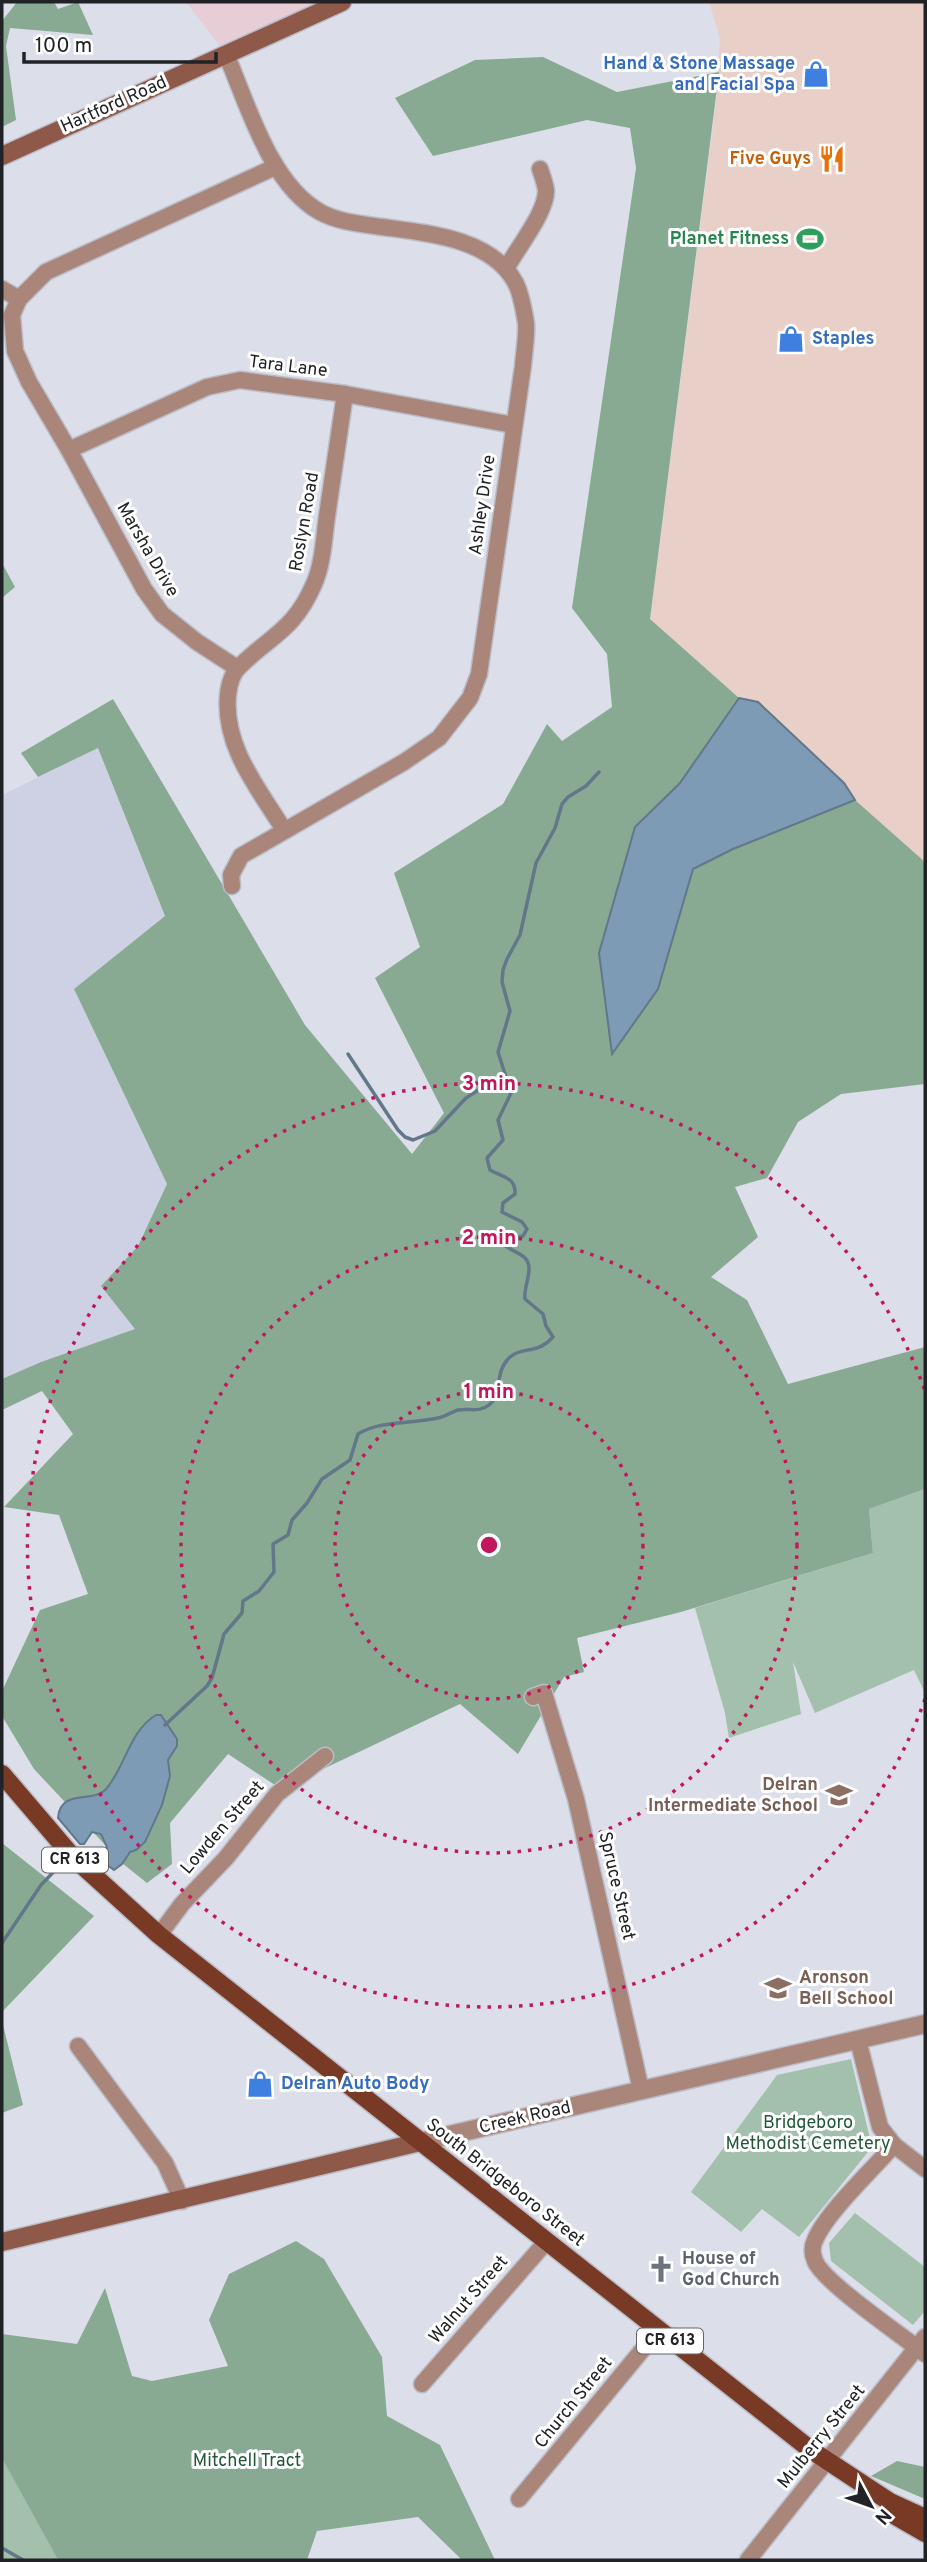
<svg xmlns="http://www.w3.org/2000/svg" width="927" height="2562" font-family="Overpass,sans-serif">
<rect width="100%" height="100%" fill="#dcdeea"/>
<!-- commercial -->
<path fill="#e8cfc8" d="M 709,2 L 925,2 L 925,862 L 650,620 L 716,102 L 720,38 Z"/>
<!-- built -->
<path fill="#cdd1e3" d="M 98,748 L 165,916 L 74,989 L 167,1184 L 138,1246 L 101,1286 L 136,1329 L 41,1362 L 2,1379 L 2,795 Z"/>
<!-- education -->
<path fill="#e6cdd6" d="M 186,2 L 342,2 L 226,54 Z"/>
<!-- green -->
<g fill="#a2c0ab">
<path d="M 925,1489 L 925,1693 L 914,1670 L 815,1713 L 793,1662 L 801,1714 L 729,1738 L 725,1713 L 695,1608 L 873,1553 L 869,1509 Z"/>
<path d="M 851,2059 L 872,2147 L 799,2237 L 762,2209 L 741,2232 L 691,2192 L 777,2075 Z"/>
<path d="M 855,2213 L 925,2267 L 925,2311 L 913,2325 L 831,2261 L 829,2243 Z"/>
<path d="M 2,2457 L 58,2560 L 2,2560 Z"/>
</g>
<!-- forest -->
<g fill="#88aa93">
<path d="M 17,2 L 54,2 L 58,9 L 78,2 L 93,35 L 10,28 L 6,46 L 16,120 L 2,127 L 2,21 Z"/>
<path d="M 543,57 L 617,92 L 719,72 L 650,619 L 739,698 L 680,783 L 635,827 L 612,1053 L 658,989 L 693,869 L 733,849 L 855,800 L 925,862 L 925,1084 L 841,1094 L 798,1122 L 767,1178 L 735,1187 L 758,1237 L 711,1277 L 747,1300 L 788,1384 L 925,1347 L 925,1489 L 869,1509 L 873,1553 L 681,1612 L 577,1638 L 584,1672 L 564,1677 L 518,1754 L 460,1704 L 281,1789 L 228,1754 L 170,1823 L 172,1864 L 147,1883 L 122,1863 L 34,1769 L 2,1716 L 2,1691 L 40,1610 L 88,1594 L 59,1515 L 4,1507 L 73,1434 L 42,1391 L 2,1410 L 2,1379 L 41,1362 L 135,1329 L 101,1286 L 138,1246 L 167,1184 L 74,989 L 165,916 L 98,748 L 38,777 L 21,753 L 113,699 L 305,1025 L 412,1154 L 444,1113 L 375,978 L 420,947 L 394,873 L 503,804 L 547,724 L 562,741 L 612,707 L 607,654 L 572,608 L 636,168 L 630,128 L 587,120 L 433,156 L 395,98 L 475,60 Z"/>
<path d="M 2,563 L 15,587 L 2,598 Z"/>
<path d="M 2,1843 L 94,1916 L 2,2012 Z"/>
<path d="M 2,2021 L 23,2105 L 2,2113 Z"/>
<path d="M 296,2241 L 324,2259 L 382,2357 L 387,2416 L 440,2445 L 495,2560 L 462,2560 L 418,2517 L 317,2531 L 307,2560 L 58,2560 L 2,2458 L 2,2334 L 77,2344 L 105,2288 L 132,2376 L 152,2381 L 228,2366 L 209,2320 L 229,2274 Z"/>
<path d="M 897,2461 L 925,2467 L 925,2499 L 871,2476 Z"/>
</g>
<!-- water -->
<g fill="#7e9bb5" stroke="#62778a" stroke-width="2">
<path d="M 739,698 L 758,702 L 844,783 L 855,800 L 733,849 L 693,869 L 658,989 L 612,1054 L 599,953 L 635,827 L 680,783 Z"/>
<path d="M 156,1715 L 161,1715 L 177,1739 L 177,1746 L 168,1760 L 170,1776 L 162,1805 L 145,1842 L 136,1850 L 130,1852 L 122,1864 L 114,1870 L 102,1861 L 107,1847 L 101,1834 L 92,1832 L 84,1844 L 80,1844 L 58,1818 C 60,1788 93,1804 106,1789 C 125,1768 129,1731 156,1715 Z"/>
</g>
<g fill="none" stroke-linecap="round" stroke-linejoin="round">
<!-- stream -->
<g stroke="#62778a" stroke-width="3.5">
<path d="M 348,1054 L 398,1130 L 405,1137 L 413,1140 L 435,1131 L 466,1098 L 504,1074"/>
<path d="M 165,1725 L 207,1686 L 212,1678 L 224,1634 L 242,1613 L 243,1601 L 259,1591 L 274,1572 L 273,1544 L 288,1535 L 292,1520 L 307,1503 L 322,1479 L 350,1460 L 358,1434 C 381,1420 412,1424 438,1418 C 445,1417 451,1412 458,1410 C 469,1408 479,1413 489,1405 C 504,1394 493,1372 510,1357 C 522,1346 537,1355 553,1337 L 546,1326 L 543,1314 L 525,1299 C 523,1286 535,1268 525,1258 C 519,1252 510,1250 504,1245 L 508,1239 L 523,1236 L 527,1229 L 522,1222 L 502,1212 L 503,1203 L 515,1194 C 516,1177 502,1177 490,1170 L 487,1158 L 503,1140 L 498,1120 L 511,1093 L 498,1052 L 510,1011 L 502,982 L 503,970 L 507,959 L 520,935 L 536,863 L 555,828 L 562,804 L 568,797 L 586,786 L 599,772"/>
<path d="M 2,1943 L 41,1885 L 62,1863"/>
<path d="M 2,2548 L 23,2560"/>
</g>
<defs>
<g id="minor">
<path d="M 226,54 C 248,105 270,184 320,212 C 338,222 361,224 382,227 C 426,233 491,238 515,282 C 521,292 524,311 526,323 C 527,337 524,352 523,366 L 479,674 L 470,698 L 439,738 L 404,762 L 241,856 L 231,875 L 232,886"/>
<path d="M 506,269 C 517,248 547,212 546,190 C 545,183 542,175 540,169"/>
<path d="M 2,289 L 19,299"/>
<path d="M 69,450 L 207,387 L 240,380 L 345,394 L 513,425"/>
<path d="M 237,668 L 197,642 L 162,614 L 144,589 L 69,450 L 29,382 L 15,351 L 12,315 L 19,299 L 46,272 L 275,167"/>
<path d="M 284,830 C 259,789 223,747 228,695 C 229,685 232,673 240,666 C 273,634 294,630 314,584 C 323,564 324,537 327,516 C 333,475 339,434 345,394"/>
<path d="M 533,1697 L 544,1693 L 576,1799 L 641,2090"/>
<path d="M 159,1935 L 182,1904 L 226,1858 L 277,1794 L 325,1756"/>
<path d="M 858,2040 L 880,2127 L 894,2145 L 925,2169"/>
<path d="M 78,2046 L 165,2163 L 182,2201"/>
<path d="M 894,2145 C 873,2169 827,2212 815,2240 C 812,2246 812,2254 815,2261 C 823,2282 903,2336 925,2354"/>
<path d="M 422,2384 L 546,2242"/>
<path d="M 519,2499 L 658,2331"/>
<path d="M 748,2560 L 925,2337"/>
</g>
<path id="tertiary" d="M 420,2142 L 925,2024"/>
<g id="secondary">
<path d="M 2,156 L 342,2"/>
<path d="M 2,2242 L 420,2142"/>
</g>
<g id="primary">
<path d="M 2,1774 L 72,1856 L 159,1935 L 811,2450 L 890,2502 L 925,2518"/>
<path d="M 892,2514 L 925,2533"/>
</g>
</defs>
<!-- minor casing -->
<use href="#minor" stroke="#babcc7" stroke-width="19"/>
<!-- tertiary casing -->
<use href="#tertiary" stroke="#babcc7" stroke-width="21"/>
<!-- secondary casing -->
<use href="#secondary" stroke="#babcc7" stroke-width="21"/>
<!-- primary casing -->
<use href="#primary" stroke="#babcc7" stroke-width="21"/>
<!-- minor -->
<use href="#minor" stroke="#aa8579" stroke-width="16"/>
<!-- tertiary -->
<use href="#tertiary" stroke="#aa8579" stroke-width="18"/>
<!-- secondary -->
<use href="#secondary" stroke="#8e5948" stroke-width="18"/>
<!-- primary -->
<use href="#primary" stroke="#783925" stroke-width="18"/>
</g>
<!-- distance rings -->
<g fill="none" stroke="#c2185b" stroke-width="3.5" stroke-dasharray="3.5 7">
<circle cx="489" cy="1545" r="154"/>
<circle cx="489" cy="1545" r="308"/>
<path d="M925 1699A462 462 0 1 1 925 1391"/>
</g>
<!-- icons -->
<defs>
<symbol id="shop-bare" viewBox="-9 -9 18 18"><path d="M-5-2.5h2.3a2.7 3.5 0 0 1 5.4 0H5L5.5 6h-11ZM-1.5-2.5h3a1.5 2.3 0 0 0-3 0Z" fill="#3f7fe0" stroke="#fff" stroke-width="2.5" paint-order="stroke"/></symbol>
<symbol id="restaurant-bare" viewBox="-9 -9 18 18"><path d="M-5-6h1v4h1v-4h1v4h1v-4h1v5L-1.5 .5V6h-2V.5L-5-1ZM5-6V6H3V1.5H1.5Q1.5-4 5-6Z" fill="#e8710a" stroke="#fff" stroke-width="2.5" paint-order="stroke"/></symbol>
<symbol id="stadium-bare" viewBox="-9 -9 18 18"><path d="M0-5a6.5 5 0 1 0 0 10a6.5 5 0 1 0 0-10ZM-3.5-1.8h7v3.6h-7Z" fill="#2e9e5b" stroke="#fff" stroke-width="2.5" paint-order="stroke"/></symbol>
<symbol id="school-bare" viewBox="-9 -9 18 18"><path d="M0-5L7-2L0 1L-7-2ZM-4 1L0 2.5L4 1V4Q0 6-4 4Z" fill="#8d6e63" stroke="#fff" stroke-width="2.5" paint-order="stroke"/></symbol>
<symbol id="church-bare" viewBox="-9 -9 18 18"><path d="M-1.2-6h2.4v3.5h3.3v2.4h-3.3V6h-2.4V-.1h-3.3v-2.4h3.3Z" fill="#6b7280" stroke="#fff" stroke-width="2.5" paint-order="stroke"/></symbol>
</defs>
<g fill-rule="evenodd">
<use href="#shop-bare" x="797" y="55" width="38" height="38"/>
<use href="#restaurant-bare" x="813" y="140" width="38" height="38"/>
<use href="#stadium-bare" x="791" y="220" width="38" height="38"/>
<use href="#shop-bare" x="772" y="320" width="38" height="38"/>
<use href="#school-bare" x="820" y="1776" width="38" height="38"/>
<use href="#school-bare" x="759" y="1969" width="38" height="38"/>
<use href="#shop-bare" x="241" y="2065" width="38" height="38"/>
<use href="#church-bare" x="642" y="2250" width="38" height="38"/>
</g>
<g text-anchor="middle" dominant-baseline="central" stroke-width="6" stroke-linejoin="round" paint-order="stroke">
<!-- shield labels -->
<g fill="#fff" stroke="#646467" stroke-width="2">
<rect x="42" y="1847.5" width="66" height="25" rx="5"/>
<rect x="637" y="2328.5" width="66" height="25" rx="5"/>
</g>
<g font-size="16" font-weight="bold" fill="#212226">
<text x="75" y="1860">CR 613</text>
<text x="670" y="2341">CR 613</text>
</g>
<!-- shop labels -->
<g font-size="18" font-weight="bold" fill="#366cbe" stroke="#fff" text-anchor="start">
<text x="795" y="64" text-anchor="end">Hand &amp; Stone Massage<tspan x="795" dy="21">and Facial Spa</tspan></text>
<text x="812" y="339">Staples</text>
<text x="281" y="2084">Delran Auto Body</text>
</g>
<!-- street labels -->
<g font-size="18" fill="#212226" stroke="#fff">
<text transform="translate(114 105) rotate(-24)">Hartford Road</text>
<text transform="translate(288 367) rotate(7)">Tara Lane</text>
<text transform="translate(483 505) rotate(-82)">Ashley Drive</text>
<text transform="translate(305 522) rotate(-80)">Roslyn Road</text>
<text transform="translate(147 550) rotate(60)">Marsha Drive</text>
<text transform="translate(223 1828) rotate(-49)">Lowden Street</text>
<text transform="translate(616 1886) rotate(77)">Spruce Street</text>
<text transform="translate(525 2118) rotate(-13)">Creek Road</text>
<text transform="translate(505 2183) rotate(38)">South Bridgeboro Street</text>
<text transform="translate(469 2300) rotate(-49)">Walnut Street</text>
<text transform="translate(574 2403) rotate(-51)">Church Street</text>
<text transform="translate(822 2437) rotate(-51)">Mulberry Street</text>
</g>
<!-- food labels -->
<g font-size="18" font-weight="bold" fill="#c56008" stroke="#fff" text-anchor="end">
<text x="811" y="159">Five Guys</text>
</g>
<!-- leisure labels -->
<g font-size="18" font-weight="bold" fill="#27864d" stroke="#fff" text-anchor="end">
<text x="789" y="239">Planet Fitness</text>
</g>
<!-- education labels -->
<g font-size="18" font-weight="bold" fill="#785e54" stroke="#fff" text-anchor="end">
<text x="818" y="1785">Delran<tspan x="818" dy="21">Intermediate School</tspan></text>
<text x="799" y="1978" text-anchor="start">Aronson<tspan x="799" dy="21">Bell School</tspan></text>
</g>
<!-- park labels -->
<g font-size="18" fill="#215938" stroke="#fff">
<text x="808" y="2123">Bridgeboro<tspan x="808" dy="21">Methodist Cemetery</tspan></text>
<text x="247" y="2461">Mitchell Tract</text>
</g>
<!-- worship labels -->
<g font-size="18" font-weight="bold" fill="#5b616d" stroke="#fff" text-anchor="start">
<text x="682" y="2259">House of<tspan x="682" dy="21">God Church</tspan></text>
</g>
</g>
<circle cx="489" cy="1545" r="10" fill="#c2185b" stroke="#fff" stroke-width="3.5"/>
<g font-size="21" text-anchor="middle" font-weight="bold" fill="#c2185b" stroke="#fff" stroke-width="6" stroke-linejoin="round" paint-order="stroke">
<text x="489" y="1090">3 min</text>
<text x="489" y="1244">2 min</text>
<text x="489" y="1398">1 min</text>
</g>
<!-- border -->
<rect width="927" height="2562" fill="none" stroke="#212226" stroke-width="7"/>
<!-- north arrow -->
<g transform="translate(871 2506) rotate(131)" stroke="#ffffff" stroke-width="5" paint-order="stroke">
<path d="M0-5L12 26L0 18L-12 26Z" fill="#212226"/>
<text y="-10" font-size="19" font-weight="bold" text-anchor="middle" fill="#212226">N</text>
</g>
<!-- scale -->
<path d="M24 52v10h192v-10" fill="none" stroke="#212226" stroke-width="3.5"/>
<text x="35" y="52" font-size="21" fill="#212226" stroke="#ffffff" stroke-width="5" paint-order="stroke">100 m</text>
</svg>
